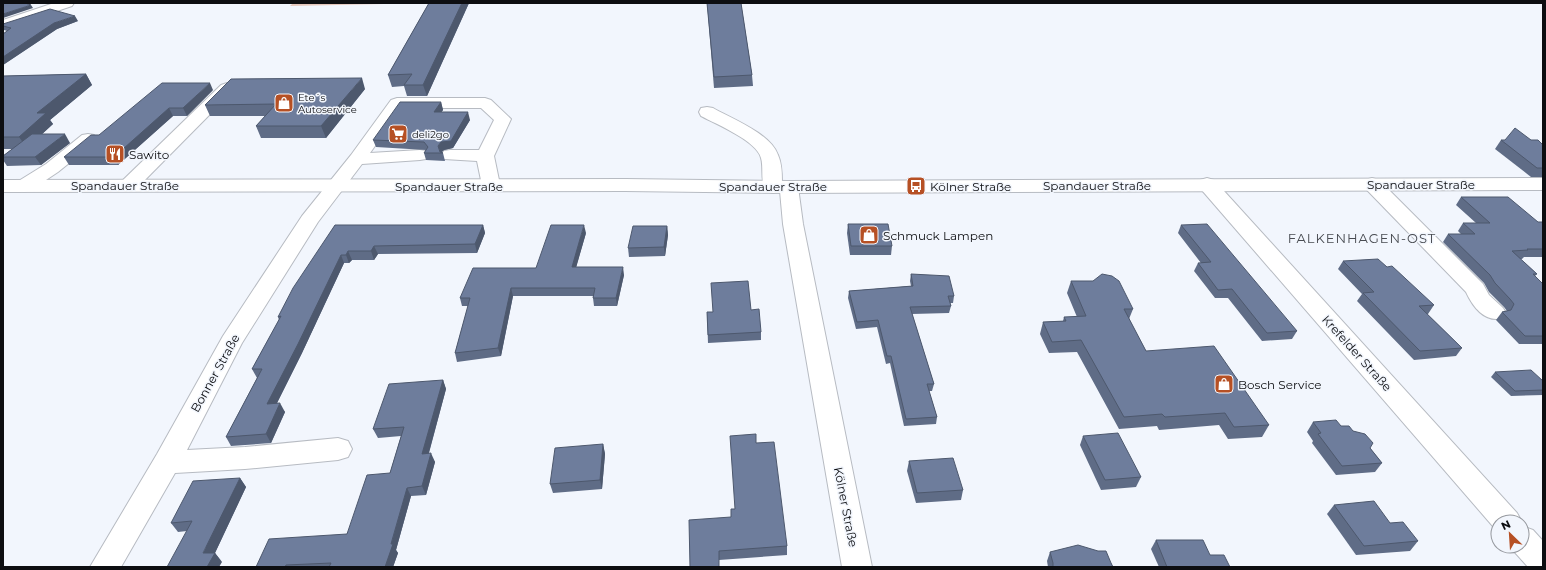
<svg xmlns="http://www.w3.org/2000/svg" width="1546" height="570" font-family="Montserrat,sans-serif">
<rect width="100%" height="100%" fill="#f2f6fd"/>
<!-- green -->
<path fill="#e5c7bc" d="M 293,3 L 431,3 L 290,6 Z"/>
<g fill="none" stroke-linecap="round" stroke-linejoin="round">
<defs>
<g id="minor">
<path d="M 54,3 L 74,3 L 72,6 L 3,29 L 3,20 Z"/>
<path d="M 227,83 L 233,85 L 235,88 L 233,91 L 136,189 L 129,191 L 122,189 L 120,185 L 122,181 L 221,85 Z"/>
<path d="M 397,98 L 485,98 L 491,100 L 511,119 L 494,156 L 500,185 L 498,189 L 491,191 L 484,189 L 482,185 L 477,161 L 444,159 L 441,155 L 444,151 L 450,150 L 479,150 L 494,120 L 481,108 L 402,108 L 370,153 L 420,150 L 426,151 L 429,155 L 426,159 L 420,160 L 362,164 L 318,222 L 242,343 L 187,450 L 245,447 L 338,438 L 348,441 L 352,449 L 348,457 L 338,460 L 245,469 L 175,473 L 121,567 L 90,567 L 157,454 L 223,336 L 302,216 L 351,155 L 391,100 Z"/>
<path d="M 707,107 L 713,108 C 732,119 770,133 778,155 C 782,164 782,174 782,183 L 789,181 L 796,183 L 798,187 L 803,224 L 872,567 L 842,567 L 783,224 L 780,191 L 773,193 L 766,191 C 760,182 764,168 761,158 C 757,141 716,124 701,116 L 699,112 L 701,108 Z"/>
<path d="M 88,134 L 94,135 L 97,139 L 94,143 L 58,172 L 31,190 L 24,192 L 17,190 L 15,186 L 17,182 L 46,164 L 82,135 Z"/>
<path d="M 1207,178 L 1214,180 L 1517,513 L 1522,522 L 1498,522 L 1498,531 L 1497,531 L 1200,188 L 1198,184 L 1200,180 Z"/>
<path d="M 1372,178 L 1379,180 L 1483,284 L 1489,295 L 1503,308 L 1506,313 L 1503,318 C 1485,323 1473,307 1466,292 L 1365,188 L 1363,184 L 1365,180 Z"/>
<path d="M 1522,526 L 1533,530 L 1543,541 L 1543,567 L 1528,567 L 1511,548 L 1510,546 L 1522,546 Z"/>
</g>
<path id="major" d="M 1543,178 L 1543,190 L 789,193 L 625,191 L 3,192 L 3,180 L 625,179 L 789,181 Z"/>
</defs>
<!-- minor casing -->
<use href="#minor" stroke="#b7bbc2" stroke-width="2"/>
<!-- major casing -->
<use href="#major" stroke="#b7bbc2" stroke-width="2"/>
<!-- minor -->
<use href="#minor" fill="#fff" fill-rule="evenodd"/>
<!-- major -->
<use href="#major" fill="#fff" fill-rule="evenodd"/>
</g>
<!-- wall -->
<g fill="#5f6c86">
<path d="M 429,3 L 469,3 L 427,96 L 407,96 L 404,86 L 392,87 L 388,75 Z"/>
<path d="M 707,3 L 741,3 L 752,75 L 753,86 L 714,88 Z"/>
<path d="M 78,21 L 57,29 L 3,65 L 3,34 L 7,31 L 4,30 L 3,30 L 3,24 Z"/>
<path d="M 86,74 L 92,85 L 50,120 L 53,124 L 42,134 L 70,143 L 41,165 L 7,166 L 3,160 L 3,156 L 12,149 L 3,149 L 3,76 Z"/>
<path d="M 365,89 L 326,138 L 261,138 L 256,126 L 265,116 L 210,116 L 205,105 Z"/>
<path d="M 213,90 L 187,116 L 173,116 L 118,165 L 69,165 L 64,157 L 99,135 Z"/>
<path d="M 441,102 L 443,110 L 441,112 L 470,120 L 453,148 L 444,150 L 441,152 L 443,153 L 445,161 L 426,160 L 424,153 L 426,150 L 376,147 L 373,140 Z"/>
<path d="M 1501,140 L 1531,140 L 1543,145 L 1543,177 L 1531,177 L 1495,149 Z"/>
<path d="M 1461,197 L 1538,222 L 1543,222 L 1543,257 L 1524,257 L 1522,259 L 1520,259 L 1537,274 L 1535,276 L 1543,284 L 1543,344 L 1519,344 L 1496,320 L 1502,312 L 1507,311 L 1504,307 L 1489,292 L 1484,283 L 1443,242 L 1448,234 L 1461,234 L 1458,231 L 1463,223 L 1476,223 L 1456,205 Z"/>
<path d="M 848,224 L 892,246 L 891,255 L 850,255 L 847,233 Z"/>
<path d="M 335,225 L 483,225 L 485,233 L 477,253 L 378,254 L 374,260 L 352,260 L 349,263 L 344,263 L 302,353 L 277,403 L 285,412 L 271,443 L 231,446 L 226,437 L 257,378 L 252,369 L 279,320 L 278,317 Z"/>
<path d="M 1181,225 L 1297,331 L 1292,339 L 1262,341 L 1228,298 L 1215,298 L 1194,271 L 1198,263 L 1201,263 L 1178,233 Z"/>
<path d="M 667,226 L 668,235 L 665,256 L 629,257 L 628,248 Z"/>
<path d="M 586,233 L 576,267 L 624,275 L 617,306 L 594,306 L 593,298 L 593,296 L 513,296 L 501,356 L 457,362 L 455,353 L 468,306 L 462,306 L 460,298 L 536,268 Z"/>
<path d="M 1343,261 L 1387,267 L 1434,305 L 1428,314 L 1427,314 L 1462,348 L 1456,356 L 1414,360 L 1357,301 L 1362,294 L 1338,269 Z"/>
<path d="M 911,274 L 954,296 L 953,303 L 950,303 L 951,306 L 949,313 L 912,314 L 934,384 L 932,391 L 929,391 L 937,417 L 936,424 L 904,426 L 890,363 L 886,364 L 877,327 L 856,329 L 848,298 L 849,291 L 911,286 L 910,281 Z"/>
<path d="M 1071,281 L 1133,309 L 1129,319 L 1146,351 L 1269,425 L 1262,437 L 1228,439 L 1219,425 L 1159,430 L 1157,426 L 1119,429 L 1077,352 L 1049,353 L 1040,334 L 1043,322 L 1063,321 L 1064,317 L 1077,317 L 1067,293 Z"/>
<path d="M 707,312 L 761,332 L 761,340 L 708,343 Z"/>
<path d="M 1495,372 L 1543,381 L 1543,395 L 1511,396 L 1491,377 Z"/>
<path d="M 443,380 L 446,389 L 429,453 L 435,462 L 426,495 L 411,496 L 396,550 L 398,553 L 393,567 L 256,567 L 347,534 L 390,473 L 401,436 L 378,438 L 373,429 Z"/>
<path d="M 1313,422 L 1341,426 L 1353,431 L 1370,448 L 1382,463 L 1375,472 L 1336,475 L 1312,443 L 1313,441 L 1307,432 Z"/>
<path d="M 1083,436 L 1141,477 L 1136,487 L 1101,490 L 1080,445 Z"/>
<path d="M 756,443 L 787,546 L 787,555 L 719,560 L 690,567 L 731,517 L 735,509 Z"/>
<path d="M 603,444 L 605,454 L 602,489 L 553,493 L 550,484 Z"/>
<path d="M 909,461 L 963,490 L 961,500 L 916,503 L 907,471 Z"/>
<path d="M 240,478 L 246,487 L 215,553 L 222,562 L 187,531 L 178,532 L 171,523 Z"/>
<path d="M 1334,505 L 1390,523 L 1418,541 L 1410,551 L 1356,555 L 1327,514 Z"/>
<path d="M 1156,540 L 1210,555 L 1230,567 L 1159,567 L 1151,549 Z"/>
<path d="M 1050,552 L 1111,563 L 1113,567 L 1048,567 L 1047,561 Z"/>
</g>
<!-- shaded-wall -->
<g fill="#4d586d">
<path d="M 462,3 L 469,3 L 427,96 L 423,85 Z"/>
<path d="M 31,5 L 33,8 L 3,18 L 3,14 Z"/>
<path d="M 75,16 L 78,21 L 57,29 L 3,65 L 3,57 L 54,23 Z"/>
<path d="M 86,74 L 92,85 L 50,120 L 53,124 L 27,148 L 19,137 L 37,113 Z"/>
<path d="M 362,78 L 365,89 L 326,138 L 321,126 Z"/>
<path d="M 210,83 L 213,90 L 187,116 L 183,108 Z"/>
<path d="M 441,102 L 443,110 L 436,120 L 434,112 Z"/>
<path d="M 169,108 L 173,116 L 118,165 L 114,157 Z"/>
<path d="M 468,112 L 470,120 L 453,148 L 444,150 L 441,153 L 438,146 Z"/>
<path d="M 65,134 L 70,143 L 41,165 L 35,157 Z"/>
<path d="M 483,225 L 485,233 L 477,253 L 475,244 Z"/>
<path d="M 584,225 L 586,233 L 574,275 L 572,267 Z"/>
<path d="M 667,226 L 668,235 L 665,256 L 664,247 Z"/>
<path d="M 374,246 L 378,254 L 374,260 L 371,251 Z"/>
<path d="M 348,251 L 352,260 L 349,263 L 346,255 Z"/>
<path d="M 341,255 L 344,263 L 302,353 L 272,413 L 267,404 Z"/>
<path d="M 623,267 L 624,275 L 617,306 L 616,298 Z"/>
<path d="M 511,288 L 513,296 L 501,356 L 498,348 Z"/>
<path d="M 443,380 L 446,389 L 426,463 L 422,454 Z"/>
<path d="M 280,403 L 285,412 L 271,443 L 266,434 Z"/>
<path d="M 603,444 L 605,454 L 602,489 L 600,480 Z"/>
<path d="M 431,453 L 435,462 L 426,495 L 422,486 Z"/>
<path d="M 240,478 L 246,487 L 215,553 L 222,562 L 219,567 L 207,567 L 203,553 Z"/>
<path d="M 407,488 L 411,496 L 396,550 L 398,553 L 393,567 L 385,567 Z"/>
</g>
<!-- building -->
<g fill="#6e7d9c" stroke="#4d586d">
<path d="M 3,3 L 25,3 L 31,5 L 3,14 Z"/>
<path d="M 429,3 L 462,3 L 423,85 L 404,85 L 412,74 L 388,75 Z"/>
<path d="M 707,3 L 741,3 L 752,75 L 714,77 Z"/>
<path d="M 50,9 L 75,16 L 54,23 L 3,57 L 3,34 L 11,28 L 3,26 L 3,24 Z"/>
<path d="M 86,74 L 37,113 L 46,113 L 19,137 L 3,137 L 3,76 Z"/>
<path d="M 362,78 L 321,126 L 256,126 L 276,104 L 205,105 L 231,79 Z"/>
<path d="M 162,83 L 210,83 L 183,108 L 169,108 L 114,157 L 64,157 L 91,135 L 99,135 Z"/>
<path d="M 400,102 L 441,102 L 434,112 L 468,112 L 451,141 L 441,142 L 438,146 L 440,152 L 443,153 L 424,153 L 428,147 L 424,142 L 373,140 Z"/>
<path d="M 1515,128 L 1531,140 L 1538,140 L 1543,145 L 1543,168 L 1537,168 L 1501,140 L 1505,140 Z"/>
<path d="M 32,134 L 65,134 L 35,157 L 3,157 L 3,156 Z"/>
<path d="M 1461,197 L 1508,197 L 1538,222 L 1543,222 L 1543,249 L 1527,249 L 1528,250 L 1512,251 L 1537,274 L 1533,274 L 1543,284 L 1543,336 L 1525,336 L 1502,312 L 1511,310 L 1514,304 L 1510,299 L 1495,283 L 1490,275 L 1448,234 L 1475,234 L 1463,223 L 1490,223 Z"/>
<path d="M 848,224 L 888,224 L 892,246 L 851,246 Z"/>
<path d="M 1207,224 L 1297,331 L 1267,333 L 1232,289 L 1218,290 L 1198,263 L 1211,262 L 1181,225 Z"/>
<path d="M 335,225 L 483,225 L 475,244 L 374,246 L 371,251 L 348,251 L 346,255 L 341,255 L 298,344 L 267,404 L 280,403 L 266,434 L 226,437 L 262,369 L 252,369 L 281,316 L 278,317 L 293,288 Z"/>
<path d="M 551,225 L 584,225 L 572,267 L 623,267 L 616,298 L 593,298 L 595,288 L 511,288 L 498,348 L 455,353 L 470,298 L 460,298 L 473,268 L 536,268 Z"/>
<path d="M 633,226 L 667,226 L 664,247 L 628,248 Z"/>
<path d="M 1378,259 L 1387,267 L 1392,266 L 1434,305 L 1419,306 L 1462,348 L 1420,351 L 1363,293 L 1374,292 L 1343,261 Z"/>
<path d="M 911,274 L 949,276 L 954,296 L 948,296 L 951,306 L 910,307 L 934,384 L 927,384 L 937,417 L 906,419 L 891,356 L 887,356 L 878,320 L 857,322 L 849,291 L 913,286 Z"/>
<path d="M 1102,274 L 1112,276 L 1119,281 L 1133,309 L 1124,309 L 1146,351 L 1214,346 L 1269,425 L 1234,427 L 1225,413 L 1165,417 L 1162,414 L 1124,417 L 1081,340 L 1052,342 L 1043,322 L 1066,321 L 1064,317 L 1086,316 L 1071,281 L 1093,281 Z"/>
<path d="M 748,281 L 751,310 L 759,309 L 761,332 L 708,335 L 707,312 L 713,312 L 711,283 Z"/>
<path d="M 1531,370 L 1543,381 L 1543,390 L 1515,391 L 1495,372 Z"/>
<path d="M 443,380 L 422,454 L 431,453 L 422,486 L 407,488 L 391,544 L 393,544 L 385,567 L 329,567 L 331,563 L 286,565 L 285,567 L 256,567 L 269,539 L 347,534 L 367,475 L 390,473 L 404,427 L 373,429 L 389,384 Z"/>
<path d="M 1336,420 L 1341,426 L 1349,426 L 1353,431 L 1365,434 L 1373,443 L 1370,448 L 1382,463 L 1342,466 L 1318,434 L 1321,433 L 1313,422 Z"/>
<path d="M 1118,433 L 1141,477 L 1105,480 L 1083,436 Z"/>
<path d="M 756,434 L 756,443 L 774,442 L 787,546 L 719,551 L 719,567 L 690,567 L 689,520 L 731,517 L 731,509 L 735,509 L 730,436 Z"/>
<path d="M 603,444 L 600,480 L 550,484 L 555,448 Z"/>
<path d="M 953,458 L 963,490 L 917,493 L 909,461 Z"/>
<path d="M 240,478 L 203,553 L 215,553 L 207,567 L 167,567 L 192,521 L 171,523 L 193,481 Z"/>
<path d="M 1374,501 L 1390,523 L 1403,522 L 1418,541 L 1364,546 L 1334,505 Z"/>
<path d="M 1156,540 L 1203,540 L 1210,555 L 1224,555 L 1230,567 L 1167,567 Z"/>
<path d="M 1078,545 L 1098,551 L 1106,551 L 1111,563 L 1113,567 L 1053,567 L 1053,563 L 1050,552 Z"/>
</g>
<!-- icons -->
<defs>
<symbol id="shop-square" viewBox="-11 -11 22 22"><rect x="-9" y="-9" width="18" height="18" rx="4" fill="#b65024" stroke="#f2f6fd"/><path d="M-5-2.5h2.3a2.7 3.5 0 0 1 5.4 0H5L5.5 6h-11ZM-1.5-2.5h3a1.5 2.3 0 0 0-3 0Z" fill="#fff"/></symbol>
<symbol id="supermarket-square" viewBox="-11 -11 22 22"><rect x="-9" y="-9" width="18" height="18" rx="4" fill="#b65024" stroke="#f2f6fd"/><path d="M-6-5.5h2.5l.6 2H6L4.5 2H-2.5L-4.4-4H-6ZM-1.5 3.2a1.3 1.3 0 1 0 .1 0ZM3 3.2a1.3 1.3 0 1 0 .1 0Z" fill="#fff"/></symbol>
<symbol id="restaurant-square" viewBox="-11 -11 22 22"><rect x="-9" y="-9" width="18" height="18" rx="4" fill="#b65024" stroke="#f2f6fd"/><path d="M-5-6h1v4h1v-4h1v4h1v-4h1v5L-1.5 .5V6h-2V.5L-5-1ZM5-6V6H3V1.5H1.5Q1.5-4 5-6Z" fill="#fff"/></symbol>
<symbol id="bus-square" viewBox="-11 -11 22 22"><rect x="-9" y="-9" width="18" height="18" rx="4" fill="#b65024" stroke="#f2f6fd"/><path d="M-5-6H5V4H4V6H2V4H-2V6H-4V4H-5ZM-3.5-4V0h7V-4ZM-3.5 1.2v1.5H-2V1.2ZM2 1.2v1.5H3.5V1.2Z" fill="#fff"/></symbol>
</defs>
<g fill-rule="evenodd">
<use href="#shop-square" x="273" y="92" width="22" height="22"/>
<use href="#supermarket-square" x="387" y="123" width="22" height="22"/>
<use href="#restaurant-square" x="104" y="143" width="22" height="22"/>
<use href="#bus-square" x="905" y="175" width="22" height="22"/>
<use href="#shop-square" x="858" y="224" width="22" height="22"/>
<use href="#shop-square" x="1213" y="373" width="22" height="22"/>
</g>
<g text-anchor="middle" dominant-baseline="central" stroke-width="3" stroke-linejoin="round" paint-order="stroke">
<!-- far-poi labels -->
<g font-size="10" fill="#0d0e11" stroke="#f2f6fd" text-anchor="start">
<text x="298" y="97">Ete´s<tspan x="298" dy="12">Autoservice</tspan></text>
<text x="412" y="134">deli2go</text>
</g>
<!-- poi labels -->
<g font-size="12" fill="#0d0e11" stroke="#f2f6fd" text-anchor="start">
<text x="129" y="154">Sawito</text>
<text x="930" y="186">Kölner Straße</text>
<text x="883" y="235">Schmuck Lampen</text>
<text x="1238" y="384">Bosch Service</text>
</g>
<!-- street labels -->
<g font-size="12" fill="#0d0e11" stroke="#f2f6fd">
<text x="1421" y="184">Spandauer Straße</text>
<text x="125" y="185">Spandauer Straße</text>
<text x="1097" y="185">Spandauer Straße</text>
<text x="449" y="186">Spandauer Straße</text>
<text x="773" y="186">Spandauer Straße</text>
<text transform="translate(1357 353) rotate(48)">Krefelder Straße</text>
<text transform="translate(215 373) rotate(-61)">Bonner Straße</text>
<text transform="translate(846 507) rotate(79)">Kölner Straße</text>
</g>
<!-- neighbourhood labels -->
<g font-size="13" letter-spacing="1" fill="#484b51" stroke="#f2f6fd">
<text x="1362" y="238">FALKENHAGEN-OST</text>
</g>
</g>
<!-- border -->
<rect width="1546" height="570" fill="none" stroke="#0d0e11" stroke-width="8"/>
<!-- north arrow -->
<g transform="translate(1510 534) rotate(335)"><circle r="19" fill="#f2f6fd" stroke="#96999f"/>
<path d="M0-3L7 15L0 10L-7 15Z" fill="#b65024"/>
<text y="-6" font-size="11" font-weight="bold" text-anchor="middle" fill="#0d0e11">N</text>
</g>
</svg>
